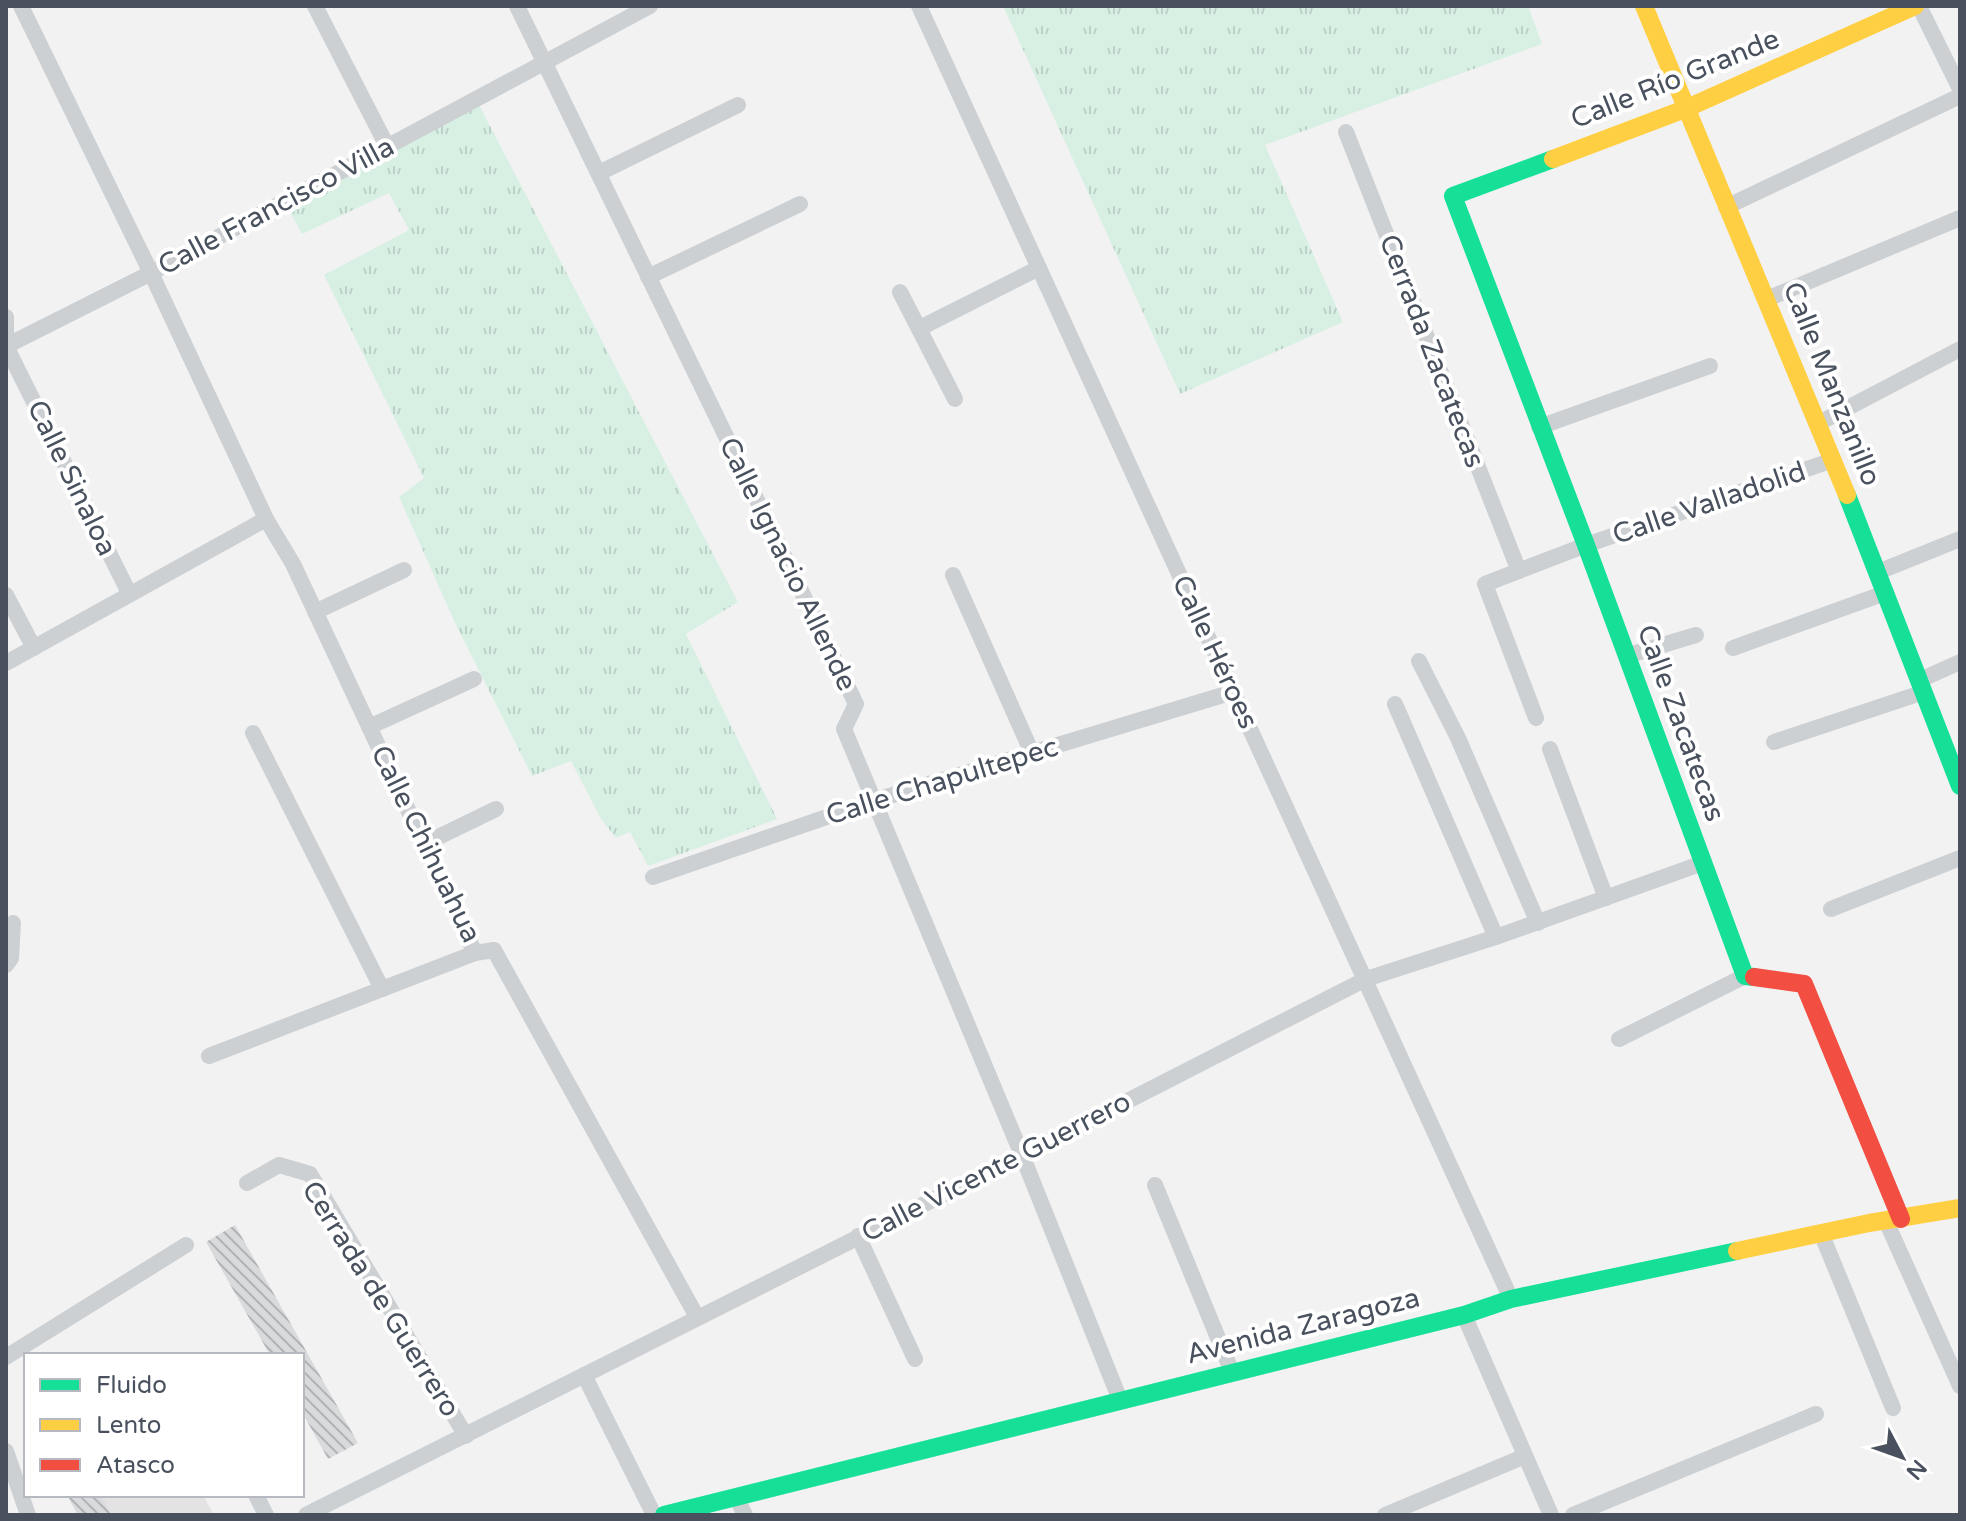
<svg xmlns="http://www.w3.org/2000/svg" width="1966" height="1521" font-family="'Varela Round',sans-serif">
<defs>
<pattern id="grass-tufts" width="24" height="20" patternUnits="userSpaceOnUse" patternTransform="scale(2)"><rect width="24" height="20" fill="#d8f0e4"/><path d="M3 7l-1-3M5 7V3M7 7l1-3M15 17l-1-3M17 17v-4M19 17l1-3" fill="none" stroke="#bbd0c6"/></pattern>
<pattern id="building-back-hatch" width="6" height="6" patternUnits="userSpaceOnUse" patternTransform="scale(2)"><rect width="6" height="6" fill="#d9dadc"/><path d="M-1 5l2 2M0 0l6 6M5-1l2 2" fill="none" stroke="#b2b3b6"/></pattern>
</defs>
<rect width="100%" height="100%" fill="#f2f2f2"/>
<!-- education -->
<path fill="#e4e3e4" d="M 67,1495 L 203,1495 L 214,1515 L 78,1515 Z"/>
<!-- grass -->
<g fill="url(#grass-tufts)">
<path d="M 1003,6 L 1528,6 L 1542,44 L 1265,145 L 1343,322 L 1180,394 Z"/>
<path d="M 478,103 L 738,602 L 686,634 L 777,819 L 648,866 L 630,832 L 616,838 L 601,819 L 571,761 L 532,776 L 456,625 L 399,497 L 424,478 L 324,275 L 409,230 L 389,193 L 302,234 L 289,210 Z"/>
</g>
<!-- building -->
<g fill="url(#building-back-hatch)">
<path d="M 235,1225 L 358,1443 L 328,1459 L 302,1412 L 302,1355 L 270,1355 L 206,1242 Z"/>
<path d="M 67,1495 L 101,1495 L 111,1515 L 78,1515 Z"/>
</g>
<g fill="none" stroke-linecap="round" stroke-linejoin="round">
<!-- street -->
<g stroke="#cdd0d3" stroke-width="16">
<path d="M 21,6 L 151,273 L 266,519 L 293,564 L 475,953"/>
<path d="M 315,6 L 387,146"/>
<path d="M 517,6 L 856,704 L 844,729 L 1022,1155 L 1120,1400"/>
<path d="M 919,6 L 1511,1299"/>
<path d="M 1919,6 L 1960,89"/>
<path d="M 1346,132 L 1519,571"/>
<path d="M 599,173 L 738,105"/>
<path d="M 1726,207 L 1960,96"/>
<path d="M 648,277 L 800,204"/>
<path d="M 900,292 L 955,399"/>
<path d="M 1767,299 L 1960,218"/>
<path d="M 6,317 L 6,346 L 129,593"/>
<path d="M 920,328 L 1039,268"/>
<path d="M 6,346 L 151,273 L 650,6"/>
<path d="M 1819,423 L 1960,349"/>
<path d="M 1539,427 L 1710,366"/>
<path d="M 1878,572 L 1960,539"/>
<path d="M 953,575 L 1032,753"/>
<path d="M 6,595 L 34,648"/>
<path d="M 315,612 L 404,570"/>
<path d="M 1733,648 L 1885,593"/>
<path d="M 1626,656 L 1696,635"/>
<path d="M 1419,661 L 1458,738 L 1538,923"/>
<path d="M 6,663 L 266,519"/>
<path d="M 1920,680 L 1960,662"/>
<path d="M 1395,704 L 1496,937"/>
<path d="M 1536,718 L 1485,584 L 1586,545 L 1833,460"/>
<path d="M 369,727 L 474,679"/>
<path d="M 253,733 L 382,989"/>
<path d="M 1774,742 L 1924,692"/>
<path d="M 1550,749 L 1606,898"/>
<path d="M 424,844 L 496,809"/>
<path d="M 653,877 L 873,801 L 1233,692"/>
<path d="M 1831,909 L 1960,858"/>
<path d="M 6,965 L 11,958 L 13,923"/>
<path d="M 1619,1039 L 1745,976"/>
<path d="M 209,1056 L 475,953 L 494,950 L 697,1317"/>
<path d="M 247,1183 L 279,1165 L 310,1174 L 466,1436"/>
<path d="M 1155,1185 L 1232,1372"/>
<path d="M 1886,1221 L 1960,1386"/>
<path d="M 1821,1233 L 1893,1408"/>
<path d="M 858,1236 L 915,1359"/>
<path d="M 1464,1315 L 1551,1515"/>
<path d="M 6,1357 L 186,1245"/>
<path d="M 584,1375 L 654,1515"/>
<path d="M 6,1451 L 28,1515"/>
<path d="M 256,1495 L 266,1515"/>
<path d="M 736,1497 L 745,1515"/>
<path d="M 306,1515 L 1022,1155 L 1366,979 L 1496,937 L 1703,863"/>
<path d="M 1385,1515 L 1525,1456"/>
<path d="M 1573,1515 L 1816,1414"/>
</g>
<!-- fast -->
<g stroke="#16e098" stroke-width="18">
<path d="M 1553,159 L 1453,196 L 1586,545 L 1745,976 L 1754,977"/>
<path d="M 1847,495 L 1960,786"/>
<path d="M 664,1515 L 1464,1315 L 1511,1299 L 1737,1251"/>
</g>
<!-- slow -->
<g stroke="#ffcf43" stroke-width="18">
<path d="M 1644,6 L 1847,495"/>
<path d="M 1553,159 L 1685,109 L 1915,6"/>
<path d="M 1737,1251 L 1869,1223 L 1960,1208"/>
</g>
<!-- jam -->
<path stroke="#f24e42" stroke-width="18" d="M 1754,977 L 1804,984 L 1901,1219"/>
</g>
<g text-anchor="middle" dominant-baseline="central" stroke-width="8" stroke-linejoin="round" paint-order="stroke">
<!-- street labels -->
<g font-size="28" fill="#49515e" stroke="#fff">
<text transform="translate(1675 79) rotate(-22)">Calle Río Grande</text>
<text transform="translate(276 206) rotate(-28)">Calle Francisco Villa</text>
<text transform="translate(1432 351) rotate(69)">Cerrada Zacatecas</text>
<text transform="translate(1832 384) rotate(68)">Calle Manzanillo</text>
<text transform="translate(72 478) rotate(64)">Calle Sinaloa</text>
<text transform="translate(1709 503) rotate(-19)">Calle Valladolid</text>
<text transform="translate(788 564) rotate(64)">Calle Ignacio Allende</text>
<text transform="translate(1215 652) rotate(65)">Calle Héroes</text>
<text transform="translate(1681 723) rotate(70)">Calle Zacatecas</text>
<text transform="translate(942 781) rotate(-17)">Calle Chapultepec</text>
<text transform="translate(426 844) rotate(64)">Calle Chihuahua</text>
<text transform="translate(996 1167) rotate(-27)">Calle Vicente Guerrero</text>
<text transform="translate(381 1299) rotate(58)">Cerrada de Guerrero</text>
<text transform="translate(1303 1326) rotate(-14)">Avenida Zaragoza</text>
</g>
</g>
<!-- border -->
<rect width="1966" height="1521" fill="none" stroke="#49515e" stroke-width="16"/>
<!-- legend -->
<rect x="24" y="1353" width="280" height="144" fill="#ffffff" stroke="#b6b9bf" stroke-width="2"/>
<rect x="40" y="1379" width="40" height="12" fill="#16e098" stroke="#b6b9bf" stroke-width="2"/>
<text x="96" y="1393" font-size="24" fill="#49515e">Fluido</text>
<rect x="40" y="1419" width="40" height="12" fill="#ffcf43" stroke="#b6b9bf" stroke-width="2"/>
<text x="96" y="1433" font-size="24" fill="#49515e">Lento</text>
<rect x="40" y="1459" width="40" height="12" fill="#f24e42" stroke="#b6b9bf" stroke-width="2"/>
<text x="96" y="1473" font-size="24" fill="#49515e">Atasco</text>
<!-- north arrow -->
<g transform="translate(1902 1457) rotate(131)" stroke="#ffffff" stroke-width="6" paint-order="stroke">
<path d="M0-6L14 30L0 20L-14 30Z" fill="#49515e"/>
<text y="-12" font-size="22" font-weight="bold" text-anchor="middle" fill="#49515e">N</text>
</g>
</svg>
